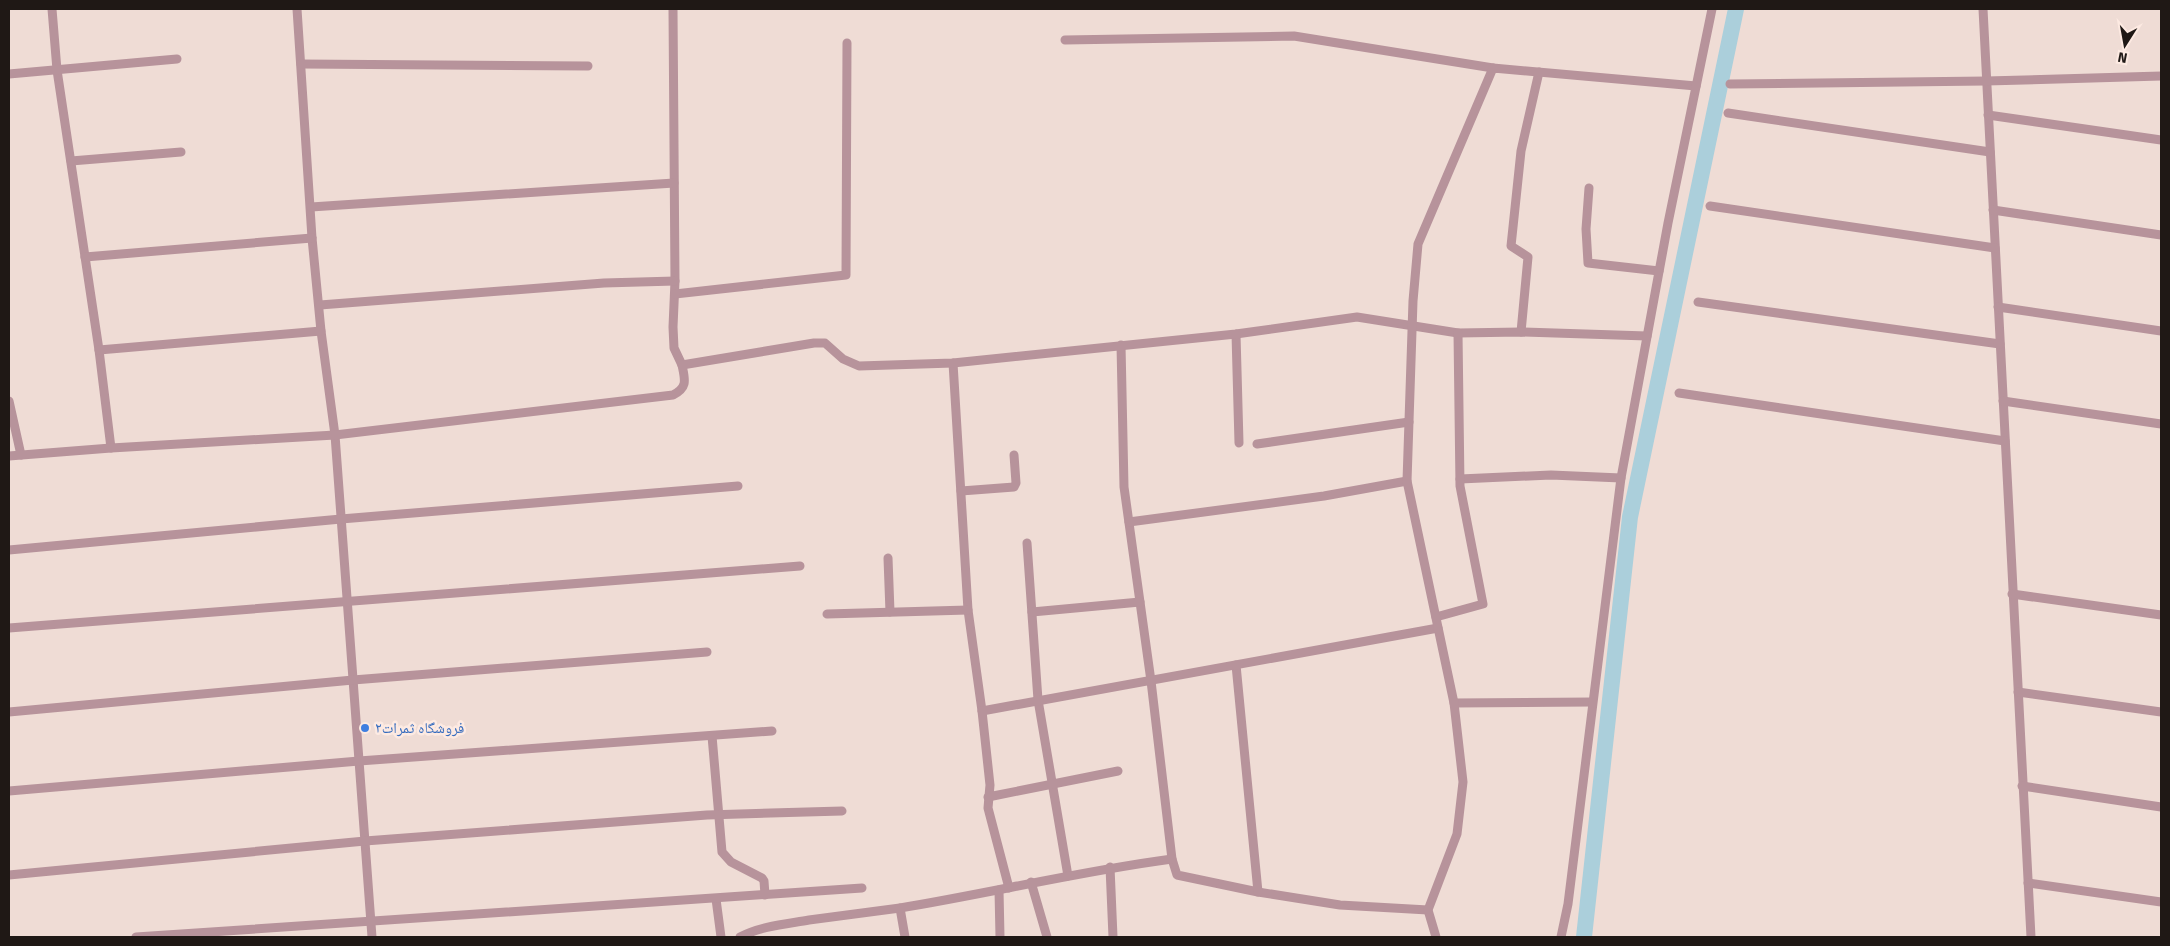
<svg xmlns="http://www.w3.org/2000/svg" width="2170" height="946" font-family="'Fira Sans','Noto Naskh Arabic',sans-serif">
<rect width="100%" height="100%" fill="#efdcd5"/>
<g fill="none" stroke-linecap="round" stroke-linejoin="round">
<!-- river -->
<path stroke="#abcfdb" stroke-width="16" d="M 1584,937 L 1630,517 L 1736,9"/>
<!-- minor -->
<g stroke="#b7939b" stroke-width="9">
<path d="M 52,9 L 57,70 L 99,350 L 111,448"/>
<path d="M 297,9 L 312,238 L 321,331 L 335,435 L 372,937"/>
<path d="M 673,9 L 675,281 L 673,327 L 674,348 L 682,365"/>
<path d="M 1983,9 L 2031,937"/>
<path d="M 1065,40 L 1294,36 L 1493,68"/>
<path d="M 301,64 L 588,66"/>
<path d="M 9,74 L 177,59"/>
<path d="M 1730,84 L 1986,81 L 2161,76"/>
<path d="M 1728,113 L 1990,152"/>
<path d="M 1988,115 L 2161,140"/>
<path d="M 71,161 L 181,152"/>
<path d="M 1589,188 L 1586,229 L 1588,263 L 1659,271"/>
<path d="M 1710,206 L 1995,248"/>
<path d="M 311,207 L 674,183"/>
<path d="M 1993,210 L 2161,235"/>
<path d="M 85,257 L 312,238"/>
<path d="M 675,294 L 846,275 L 847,43"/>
<path d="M 1698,302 L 2000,344"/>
<path d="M 320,305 L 604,283 L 675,281"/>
<path d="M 1998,307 L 2161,331"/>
<path d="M 1521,332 L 1528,257 L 1511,246 L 1521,151 L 1539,72"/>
<path d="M 1236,334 L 1239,443"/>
<path d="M 1121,345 L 1124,487 L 1151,681 L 1172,859 L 1177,875 L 1258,892 L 1340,905 L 1428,910"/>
<path d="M 99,350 L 321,331"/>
<path d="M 953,363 L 968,610 L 982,711 L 990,785 L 988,808 L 1009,888"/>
<path d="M 1679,393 L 2005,441"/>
<path d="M 9,401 L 21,455"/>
<path d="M 2003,401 L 2161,424"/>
<path d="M 1257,444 L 1409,422"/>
<path d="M 9,456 L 111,448 L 335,435 L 673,395 C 688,387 685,380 682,365 L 814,343 L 825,343 L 843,359 L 859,366 L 953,363 L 1236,334 L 1357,317 L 1458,333 L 1521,332 L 1647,336"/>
<path d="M 1460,479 L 1551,475 L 1621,478"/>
<path d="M 961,491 L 1014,487 L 1016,483 L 1014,455"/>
<path d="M 1129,522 L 1324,496 L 1407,481"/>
<path d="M 1027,543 L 1038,700 L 1068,876"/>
<path d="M 9,550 L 341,519 L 738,486"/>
<path d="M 888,558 L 890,612"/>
<path d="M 2012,594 L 2161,615"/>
<path d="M 1032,612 L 1140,602"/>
<path d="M 827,614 L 968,610"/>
<path d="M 1436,617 L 1483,604 L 1460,486 L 1458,333"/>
<path d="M 9,628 L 800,566"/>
<path d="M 1236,665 L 1258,892"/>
<path d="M 2018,692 L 2161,712"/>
<path d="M 1454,703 L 1592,702"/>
<path d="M 982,711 L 1438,628"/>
<path d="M 9,712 L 353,680 L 707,652"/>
<path d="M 712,736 L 722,852 L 731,862 L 762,878 L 764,881 L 765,895"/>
<path d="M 2022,786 L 2161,807"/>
<path d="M 9,791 L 359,761 L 772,731"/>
<path d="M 988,797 L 1118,771"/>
<path d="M 1110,867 L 1113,937"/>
<path d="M 9,875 L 365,841 L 707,815 L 842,811"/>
<path d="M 1031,882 L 1047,937"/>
<path d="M 2028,883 L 2161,902"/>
<path d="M 999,890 L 1000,937"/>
<path d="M 716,899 L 721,937"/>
<path d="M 900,908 L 905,937"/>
<path d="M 136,937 L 862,888"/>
<path d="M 740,937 C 761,926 786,924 809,920 C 839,916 870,912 900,908 C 991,893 1081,871 1172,859"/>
<path d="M 1436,937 L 1428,910 L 1457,834 L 1463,782 L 1454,703 L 1407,481 L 1413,301 L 1418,244 L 1493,68 L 1696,86"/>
<path d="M 1561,937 L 1568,904 L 1621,478 L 1668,223 L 1712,9"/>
</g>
</g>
<!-- markers -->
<circle fill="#3f7fe0" stroke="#fdeae2" stroke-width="2" cx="365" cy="728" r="5"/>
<g text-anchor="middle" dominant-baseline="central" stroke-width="5" stroke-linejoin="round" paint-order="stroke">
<!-- shop labels -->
<g font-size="15" fill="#366cbe" stroke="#fdeae2" text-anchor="start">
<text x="375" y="728">فروشگاه ثمرات٢</text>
</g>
</g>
<!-- border -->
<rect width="2170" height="946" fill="none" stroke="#1f1815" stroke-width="20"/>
<!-- north arrow -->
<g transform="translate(2125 45) rotate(191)" stroke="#fdeae2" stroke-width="4" paint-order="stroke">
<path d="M0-4L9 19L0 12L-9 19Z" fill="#1f1815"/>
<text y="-8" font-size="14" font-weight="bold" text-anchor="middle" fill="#1f1815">N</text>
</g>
</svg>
